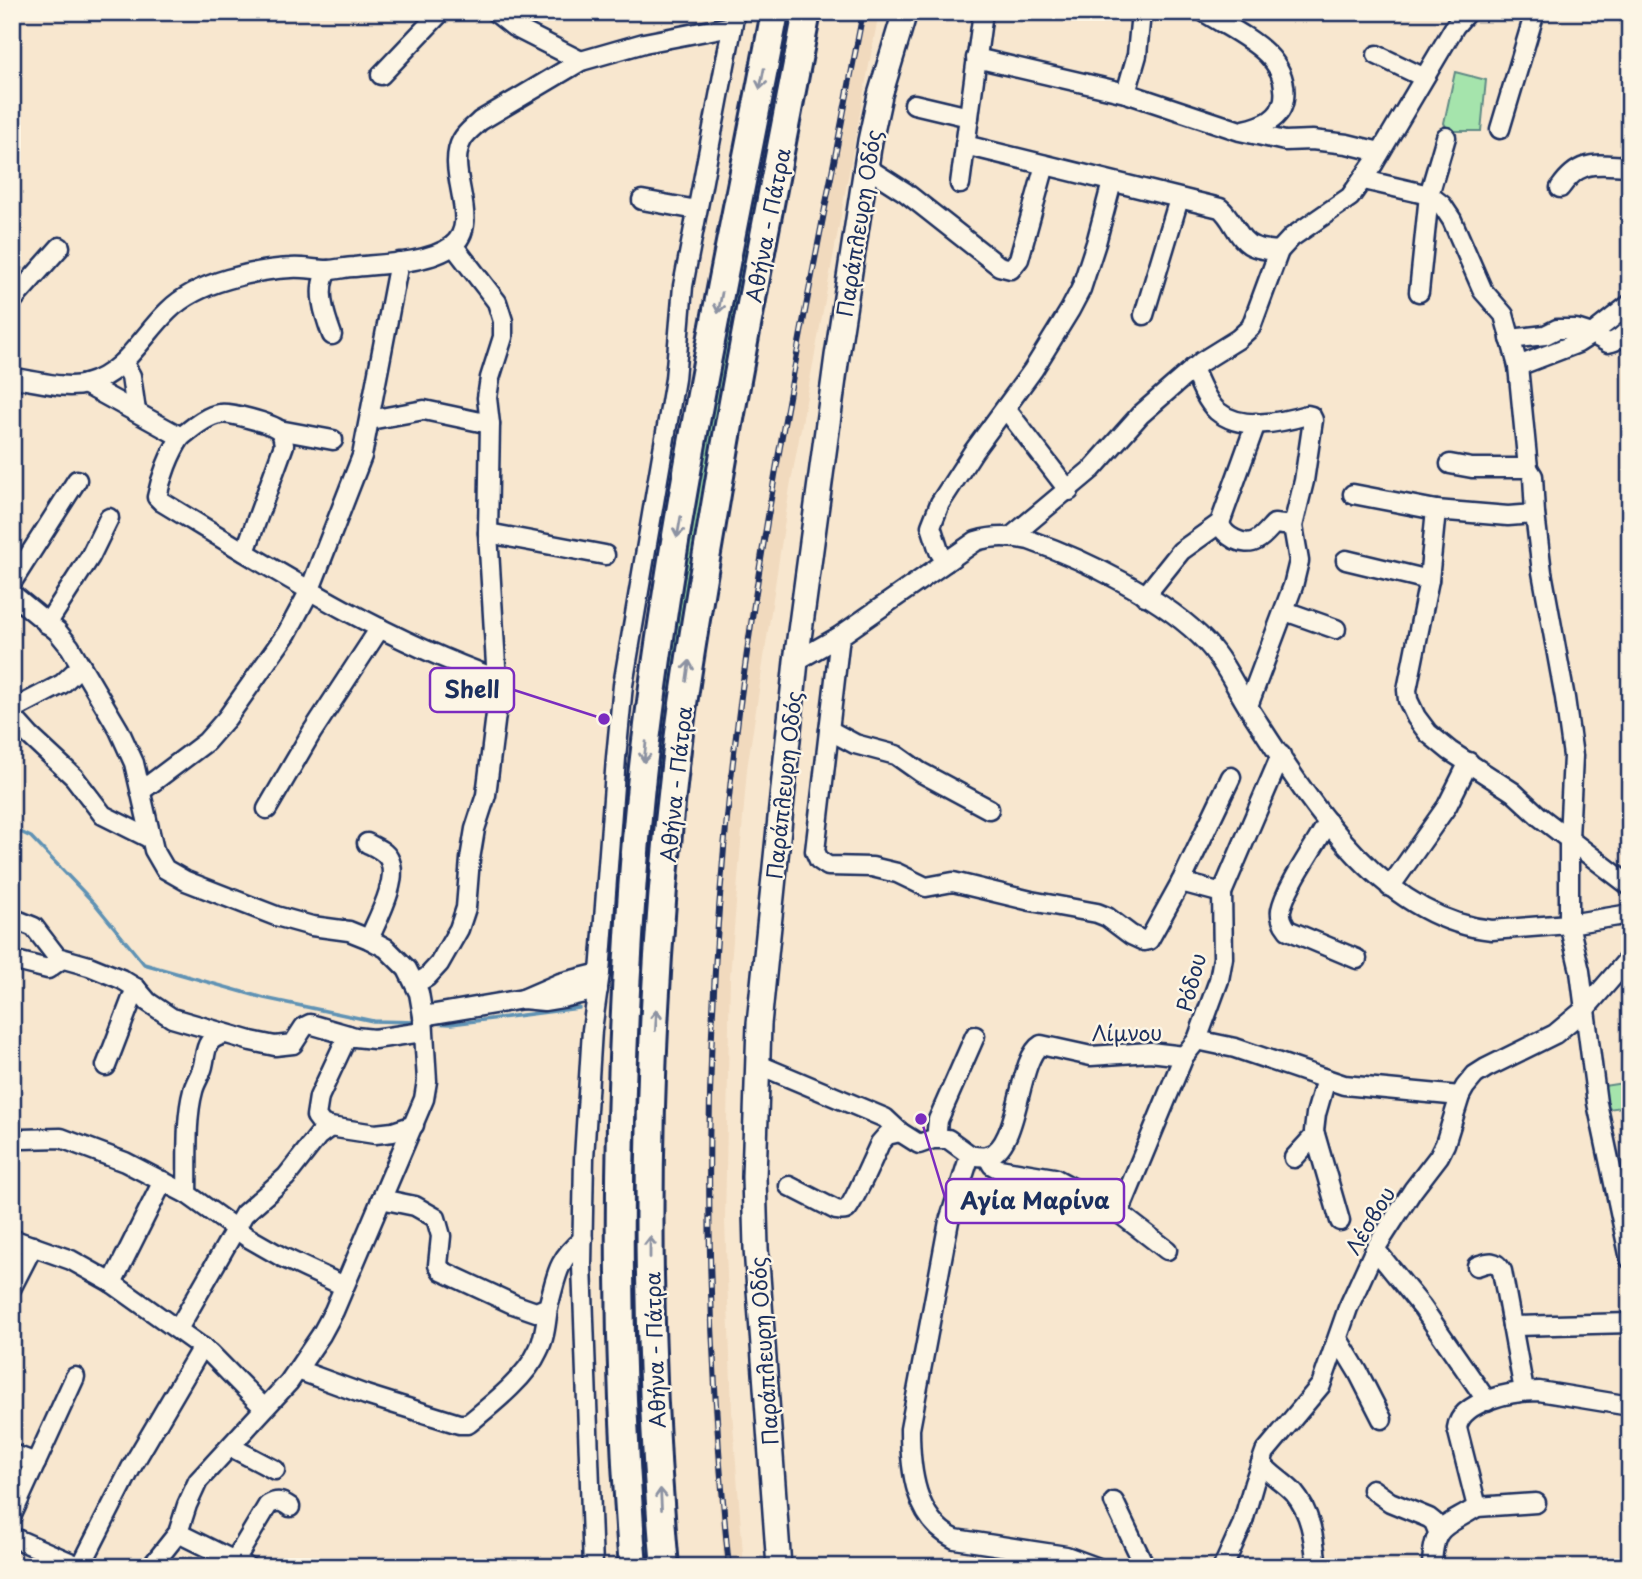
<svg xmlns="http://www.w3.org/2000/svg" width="1642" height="1579" font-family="'Playpen Sans',sans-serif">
<rect width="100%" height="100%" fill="#f8e7cf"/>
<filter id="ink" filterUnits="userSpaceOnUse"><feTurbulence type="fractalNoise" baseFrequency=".0143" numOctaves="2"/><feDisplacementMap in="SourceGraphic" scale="14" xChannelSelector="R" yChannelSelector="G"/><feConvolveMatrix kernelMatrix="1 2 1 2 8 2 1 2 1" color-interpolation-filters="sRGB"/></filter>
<g filter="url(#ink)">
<!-- built -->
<path fill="#f1dabe" d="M 860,12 L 879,12 L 790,487 L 747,769 L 730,977 L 725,1221 L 732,1411 L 744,1567 L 724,1567 L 712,1416 L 705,1162 L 708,1040 L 727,780 L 746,629 L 767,501 Z"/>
<!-- green -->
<g fill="#a5e4ac" stroke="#608a85" stroke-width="2">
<path d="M 788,12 L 795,12 L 674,684 L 653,1567 L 646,1567 L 636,1411 L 631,1254 L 636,1034 L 652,810 L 667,684 L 708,433 Z"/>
<path d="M 1455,72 L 1486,80 L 1481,131 L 1448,131 L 1444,123 Z"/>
<path d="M 1630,1082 L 1630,1106 L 1601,1110 L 1597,1087 Z"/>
</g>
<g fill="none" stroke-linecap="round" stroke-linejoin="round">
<!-- stream -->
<g stroke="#5f92b4" stroke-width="3.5">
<path d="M 573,12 L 584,19"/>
<path d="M 12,828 L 31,837 L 95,904 L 144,964 L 264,998 L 373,1021 L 417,1022"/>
<path d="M 431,1023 L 451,1024 L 579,1008"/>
</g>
<defs>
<g id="minor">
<path d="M 495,12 L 514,27 L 581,61"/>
<path d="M 1204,12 C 1236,33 1290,53 1284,99 C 1281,120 1262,126 1244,130"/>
<path d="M 1377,55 L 1423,77"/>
<path d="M 976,58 L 1126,93 L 1240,131 L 1285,141 L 1312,140 L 1347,144 L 1380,152"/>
<path d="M 381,75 L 441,12"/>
<path d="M 1126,93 L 1137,55 L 1141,12"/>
<path d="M 914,104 L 969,117"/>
<path d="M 1500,129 L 1535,12"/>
<path d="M 965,145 L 1220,208 C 1234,219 1238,242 1255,247 C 1263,250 1271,250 1279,251"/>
<path d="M 866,167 L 905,192 L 999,266 L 1011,269 L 1019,259 L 1045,165"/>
<path d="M 1364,180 L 1429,195 L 1442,205 L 1452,220 L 1483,291 L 1504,315 L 1518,366 L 1528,468"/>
<path d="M 960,184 L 983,12"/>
<path d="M 1560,188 C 1581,158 1597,165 1630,166"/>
<path d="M 642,200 L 697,210"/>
<path d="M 328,270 C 315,288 325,316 332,335"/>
<path d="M 1419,292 L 1429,195 L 1446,137"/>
<path d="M 12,301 L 60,247"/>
<path d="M 1144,315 L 1179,199"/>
<path d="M 1510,339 L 1545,335 L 1557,329 L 1576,329 L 1592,334 L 1630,304"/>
<path d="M 123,362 L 131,376 L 136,411"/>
<path d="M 1518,366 L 1578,343 L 1592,334 L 1608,343 C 1618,341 1623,336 1630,328"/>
<path d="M 1193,368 C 1199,382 1206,401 1217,411 C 1241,431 1279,423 1307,415 L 1311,416 L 1313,420 L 1304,481 L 1293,526 L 1299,561 L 1293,586 L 1248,706"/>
<path d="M 12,378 C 36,380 63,390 86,384 C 124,374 142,336 168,311 C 184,295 207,285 228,279 C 248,273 271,269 291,268 C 303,267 316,270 328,270 C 336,270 346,267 354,267 C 382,264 429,263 452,246 C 483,222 444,172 462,140 C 466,132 474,127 480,121 L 581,61 L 644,43 L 732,26"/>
<path d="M 85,384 L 181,437 C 170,453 161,477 157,497 L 162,502 C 271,568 378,637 498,679"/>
<path d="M 1006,409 L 1069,491"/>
<path d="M 370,420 L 424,410 L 490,424"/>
<path d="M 279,430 L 333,440"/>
<path d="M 181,437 C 191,429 207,415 220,414 C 229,412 271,423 279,430 C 283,434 283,439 284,445 L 245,552"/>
<path d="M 1353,494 L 1436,510 L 1508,516 L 1535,514 L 1533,476 L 1528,468 L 1472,468 L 1450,464"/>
<path d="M 1436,510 L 1429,580 L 1407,690 L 1408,700 L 1416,717 L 1428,733 L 1450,751 L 1513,792 L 1540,817 L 1630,886"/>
<path d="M 1535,514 L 1542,572 L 1565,698 L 1573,756 L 1569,838 L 1569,924 L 1580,971 L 1597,1103 L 1630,1259"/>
<path d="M 1220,523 C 1223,536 1244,548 1257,540 C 1263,537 1269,529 1274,524 L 1293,526"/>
<path d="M 488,533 L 605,555"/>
<path d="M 1012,536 L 1092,469 L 1140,415 L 1172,387 L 1201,362 L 1238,339 L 1251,327 L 1279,251 L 1292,237 L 1350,197 L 1374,163 L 1455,26 L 1467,12"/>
<path d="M 1346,560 L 1429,580"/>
<path d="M 946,562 L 939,551 L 931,526 L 940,503 L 973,452 L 1033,370 L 1070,310 L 1081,289 L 1096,243 L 1112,182"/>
<path d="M 12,582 L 77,480"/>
<path d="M 12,594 L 57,631 L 70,647 L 119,730 L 134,763 L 154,850 L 165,869 L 186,881 L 276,916 L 312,926 L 349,931 L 369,939 L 386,948 L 407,969 L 419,993 L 423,1016 L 427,1081 L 424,1099 L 334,1311 L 321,1335 L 289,1382 L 198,1481 L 187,1505 L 178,1533 L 151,1567"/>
<path d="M 1145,596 L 1181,551 L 1220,523 L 1256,423"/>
<path d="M 1285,611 L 1336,629"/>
<path d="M 47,624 L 90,557 L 109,518"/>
<path d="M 840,636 L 815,851 L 819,860 L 828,866 L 872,867 L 897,873 L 926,887 L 953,882 L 1031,901 L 1097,913 L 1107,917 L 1131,935 L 1144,941 L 1149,940 L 1181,882 L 1231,777"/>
<path d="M 796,661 L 840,636 L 976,541 C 995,535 1011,536 1029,540 C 1086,560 1166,599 1207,643 C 1225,662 1235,687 1250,710 C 1306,796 1379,919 1492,930 L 1569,924 L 1630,914"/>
<path d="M 12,710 L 62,684 L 81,666"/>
<path d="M 12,716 L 30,736 L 74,777 L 103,815 L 151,839"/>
<path d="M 829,730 L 855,744 L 896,755 L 920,772 L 989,809"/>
<path d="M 141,791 L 206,742 L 227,718 L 287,633 L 309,592 L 362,456 L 399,262"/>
<path d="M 267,809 L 312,732 L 380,628"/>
<path d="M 1328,822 C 1316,845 1285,888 1281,910 C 1280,917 1283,924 1288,930 L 1357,959"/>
<path d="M 367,843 C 375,847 385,851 389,859 C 400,879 377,920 369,939"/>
<path d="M 1181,882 L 1222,893"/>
<path d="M 1390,887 L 1447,806 L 1469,762"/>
<path d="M 12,918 L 34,927 L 57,957 L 89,966 L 121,979 L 136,988 L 148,1002 L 172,1018 L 251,1041 L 275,1046 L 293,1044 L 304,1027 L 310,1024 L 355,1037 L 374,1039 L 423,1032"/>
<path d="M 12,960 L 48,969 L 62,959"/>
<path d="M 415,984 L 427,977 L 439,964 L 459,929 L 466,908 L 470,859 L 475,829 L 486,795 L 498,698 L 488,533 L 490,424 L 487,398 L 490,378 L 503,337 L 503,321 L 497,302 L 453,245"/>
<path d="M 523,999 L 560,983 L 600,973"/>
<path d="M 423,1016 L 523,999 L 544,1001 L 562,998 L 598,990"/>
<path d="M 348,1035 L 319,1097 L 316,1116 L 322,1124 L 330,1127 L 375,1134 L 393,1132 L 414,1125"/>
<path d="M 1197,1040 L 1235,1048 L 1344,1085 L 1460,1096"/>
<path d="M 757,1064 L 885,1118 L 900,1132 L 919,1144 L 933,1139 L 948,1139 L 970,1155"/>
<path d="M 106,1066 L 136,988"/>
<path d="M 1326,1079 L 1316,1114 L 1314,1131 L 1340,1221"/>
<path d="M 12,1137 L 22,1139 L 61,1138 L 125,1162 L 187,1194 L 247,1237 L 282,1257 L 344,1286"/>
<path d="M 939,1138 L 937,1130 L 938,1120 L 975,1036"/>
<path d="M 970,1155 L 949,1221 L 910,1429 C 910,1469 915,1520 955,1539 L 1066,1556 L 1096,1567"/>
<path d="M 970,1155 C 975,1156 982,1157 987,1156 C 1020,1149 1017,1059 1041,1045 L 1091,1056 L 1150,1052 L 1184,1056"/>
<path d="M 987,1156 L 992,1165 L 999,1169 L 1054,1178 L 1119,1213 L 1167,1250"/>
<path d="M 1294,1158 L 1315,1135"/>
<path d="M 789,1186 L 836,1210 C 840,1210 844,1212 847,1209 C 853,1204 875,1154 880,1143 L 887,1135 L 900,1132"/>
<path d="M 187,1194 C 188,1163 185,1120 193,1091 C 195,1082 201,1075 203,1066 C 207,1049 204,1039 225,1034"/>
<path d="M 381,1199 L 415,1206 L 436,1218 L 441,1236 L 438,1265 L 442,1271 L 513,1304 L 536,1312 L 548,1307 C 557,1276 556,1261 583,1239"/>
<path d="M 1119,1213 L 1184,1056 L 1197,1040 L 1219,980 L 1223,958 L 1222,893 L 1281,755"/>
<path d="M 12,1239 L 71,1260 L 112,1283 L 210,1353 L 264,1408"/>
<path d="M 1375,1249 L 1422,1307 L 1487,1401"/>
<path d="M 1477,1266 C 1489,1262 1495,1259 1502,1271 L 1524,1391"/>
<path d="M 112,1283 L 163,1181"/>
<path d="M 12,1287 L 33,1246"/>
<path d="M 1512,1326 L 1630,1323"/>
<path d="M 178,1329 L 244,1214 L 286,1177 L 318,1136 L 330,1127"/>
<path d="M 1338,1339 L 1358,1372 L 1382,1419"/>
<path d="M 298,1370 L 366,1395 L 459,1424 L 468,1424 C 491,1405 526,1378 538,1351 C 545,1338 546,1322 548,1307"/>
<path d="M 231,1447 L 275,1470"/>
<path d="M 12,1454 L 36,1463"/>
<path d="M 1261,1463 C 1270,1475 1284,1482 1294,1493 C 1312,1514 1314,1541 1317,1567"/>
<path d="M 1372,1489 L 1390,1502 L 1429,1518 L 1434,1522 L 1438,1532"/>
<path d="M 1114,1502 L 1145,1567"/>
<path d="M 1536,1503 L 1477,1507 L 1457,1428 C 1461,1400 1515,1391 1539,1391 L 1630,1406"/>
<path d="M 12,1515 L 75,1377"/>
<path d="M 178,1533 L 247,1567"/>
<path d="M 12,1537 L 81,1567"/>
<path d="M 235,1560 L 268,1505 C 277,1500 282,1501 290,1507"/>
<path d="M 81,1566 L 131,1468 L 202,1347"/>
<path d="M 593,1567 L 582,1265 L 584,1158 L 592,1030 L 600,973 L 616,758 L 623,685 L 675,379 L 683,286 L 735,12"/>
<path d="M 1223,1567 L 1242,1525 L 1254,1483 L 1265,1452 L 1321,1385 L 1348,1308 L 1375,1249 L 1413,1190 L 1439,1156 L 1445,1144 L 1460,1096 L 1465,1087 L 1475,1075 L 1486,1068 L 1555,1034 L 1585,1009 L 1630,957"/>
<path d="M 1432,1567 C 1433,1523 1445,1528 1477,1507"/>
</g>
<path id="major" d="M 779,1567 L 756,1248 L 754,1177 L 759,1024 L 796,661 L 837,356 L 870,141 L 880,95 L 905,12"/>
<g id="highway">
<path d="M 633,1567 C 616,1357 616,1147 629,937 C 633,872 638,806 646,741 C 676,496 729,254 775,12"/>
<path d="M 665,1567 C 641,1295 645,1020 677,749 C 687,666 702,583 716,500 C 743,337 776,175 807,12"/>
</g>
</defs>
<!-- minor casing -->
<use href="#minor" stroke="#1b2f5e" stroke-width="23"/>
<!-- major casing -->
<use href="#major" stroke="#1b2f5e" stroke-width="28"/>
<!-- highway casing -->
<use href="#highway" stroke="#1b2f5e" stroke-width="32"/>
<!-- minor -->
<use href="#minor" stroke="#fcf5e5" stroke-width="18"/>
<!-- major -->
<use href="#major" stroke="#fcf5e5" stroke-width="23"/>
<!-- highway -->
<use href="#highway" stroke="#fcf5e5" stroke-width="26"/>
<defs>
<path id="rail" d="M 729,1567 C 703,1309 702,1046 730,788 C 758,527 814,270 863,12"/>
</defs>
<!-- rail casing -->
<use href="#rail" stroke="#1b2f5e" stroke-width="6"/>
<!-- rail -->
<use href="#rail" stroke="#fcf5e5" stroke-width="3.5" stroke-dasharray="10" stroke-linecap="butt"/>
</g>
<!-- one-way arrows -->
<defs><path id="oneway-shaft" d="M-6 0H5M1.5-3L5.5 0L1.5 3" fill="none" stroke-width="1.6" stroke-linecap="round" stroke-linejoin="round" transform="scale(1.75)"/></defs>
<g stroke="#8c92a2">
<use href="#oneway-shaft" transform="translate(762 79) rotate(101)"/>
<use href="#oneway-shaft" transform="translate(720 303) rotate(101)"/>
<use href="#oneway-shaft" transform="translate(679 527) rotate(100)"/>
<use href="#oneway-shaft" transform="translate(688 671) rotate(-82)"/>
<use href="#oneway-shaft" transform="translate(645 752) rotate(96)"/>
<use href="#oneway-shaft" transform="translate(656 1020) rotate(-87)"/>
<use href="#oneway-shaft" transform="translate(650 1247) rotate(-90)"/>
<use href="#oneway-shaft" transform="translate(661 1499) rotate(-93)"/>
</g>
</g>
<g text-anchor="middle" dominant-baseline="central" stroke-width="5" stroke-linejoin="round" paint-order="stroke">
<!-- street labels -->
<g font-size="21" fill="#1b2f5e" stroke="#fcf5e5">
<text transform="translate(858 223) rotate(-81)">Παράπλευρη Οδός</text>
<text transform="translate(767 225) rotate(-79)">Αθήνα - Πάτρα</text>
<text transform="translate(675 784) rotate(-84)">Αθήνα - Πάτρα</text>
<text transform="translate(783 785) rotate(-84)">Παράπλευρη Οδός</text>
<text transform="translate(1190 982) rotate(-75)">Ρόδου</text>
<text x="1127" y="1032">Λίμνου</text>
<text transform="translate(1369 1220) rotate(-59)">Λέσβου</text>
<text transform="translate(654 1350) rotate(-92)">Αθήνα - Πάτρα</text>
<text transform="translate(763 1351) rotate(-94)">Παράπλευρη Οδός</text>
</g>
</g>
<!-- callouts -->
<path fill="none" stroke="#7b2cbf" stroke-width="2.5" d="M604 719L514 690M921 1119L946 1201"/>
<g fill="#7b2cbf" stroke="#fcf5e5" stroke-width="2.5">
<circle cx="604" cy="719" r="7"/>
<circle cx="921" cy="1119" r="7"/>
</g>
<g fill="#fcf5e5" stroke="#7b2cbf" stroke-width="2.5">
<rect x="430" y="668" width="84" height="44" rx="7"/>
<rect x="946" y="1179" width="178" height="44" rx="7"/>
</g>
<g font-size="23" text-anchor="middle" font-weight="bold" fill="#1b2f5e">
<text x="472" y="698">Shell</text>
<text x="1035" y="1209">Αγία Μαρίνα</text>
</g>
<!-- margin -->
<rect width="1642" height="1579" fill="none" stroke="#fcf5e5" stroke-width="42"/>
<rect x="21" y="21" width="1600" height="1537" fill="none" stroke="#1b2f5e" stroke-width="2.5" filter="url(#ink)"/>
</svg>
